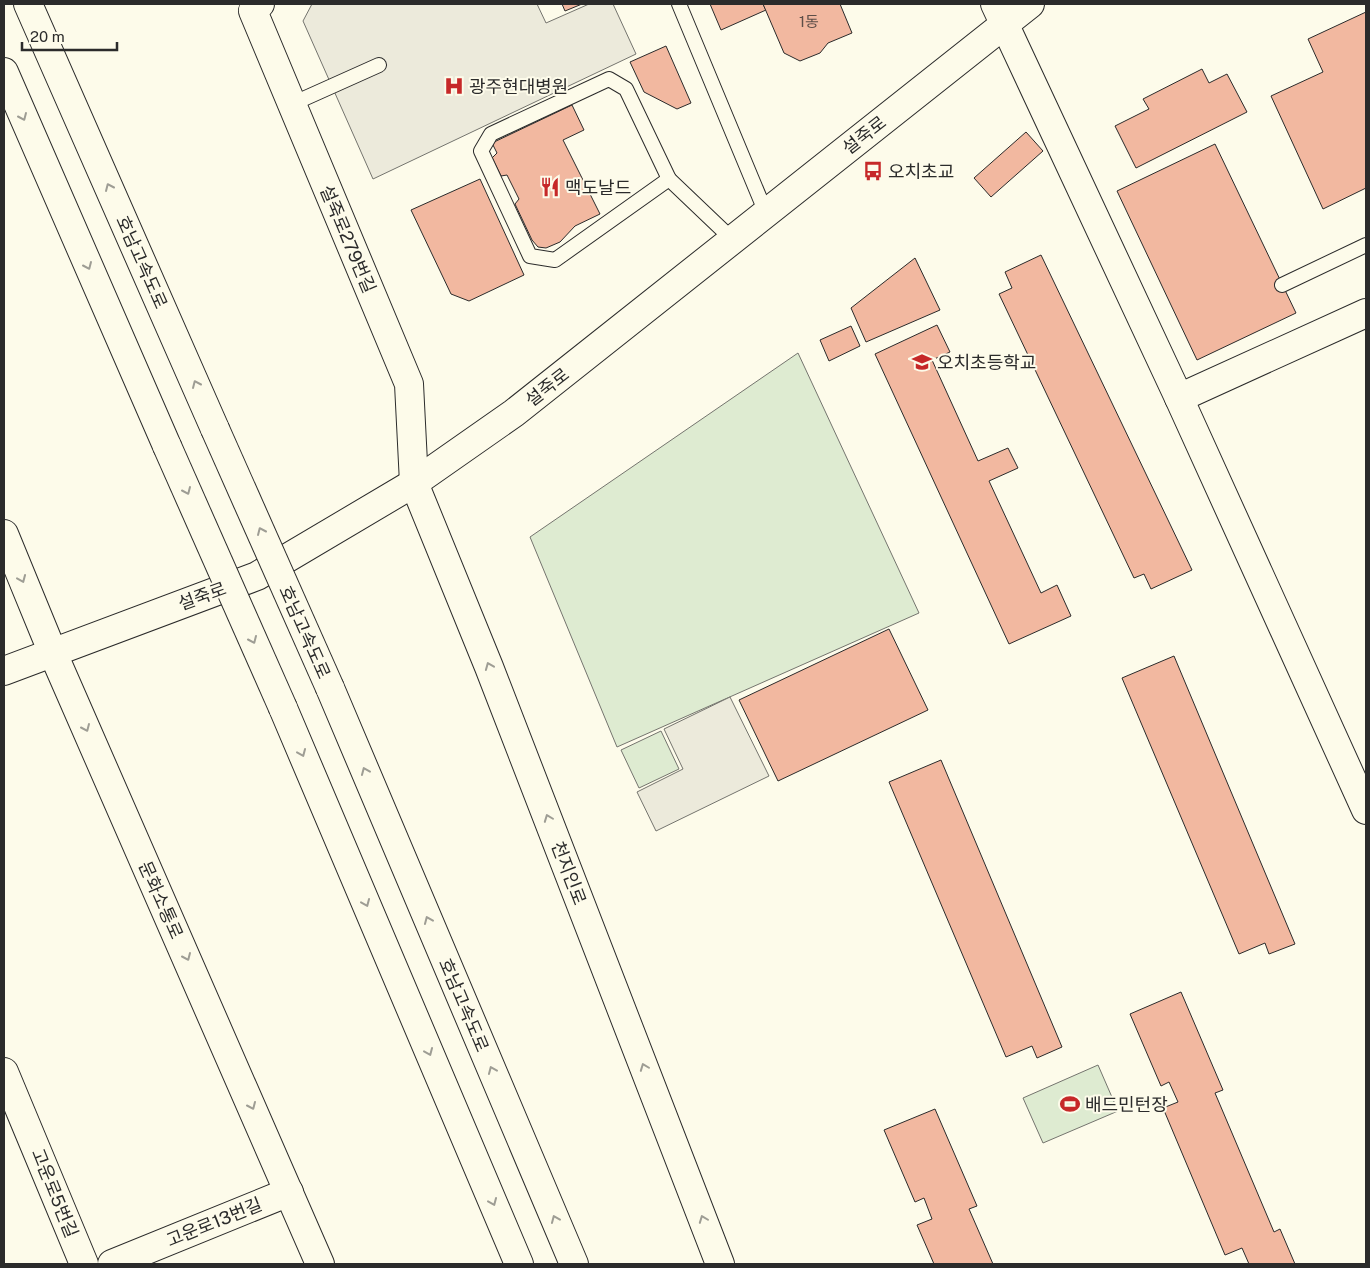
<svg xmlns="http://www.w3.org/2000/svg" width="1370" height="1268" font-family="'Public Sans','Noto Sans KR',sans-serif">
<rect width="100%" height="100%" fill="#fdfbea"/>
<!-- green -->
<g fill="#deebd1" stroke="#74746e">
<path d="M 798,353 L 919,613 L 617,747 L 530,537 Z"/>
<path d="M 661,731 L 679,769 L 639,788 L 621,750 Z"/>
<path d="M 1098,1065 L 1118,1111 L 1043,1143 L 1023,1098 Z"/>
</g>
<!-- parking -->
<g fill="#eceadb" stroke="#74746e">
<path d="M 312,4 L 537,4 L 546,23 L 589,4 L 613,4 L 636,54 L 373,179 L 303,21 Z"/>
<path d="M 730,697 L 769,776 L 656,831 L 637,792 L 683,769 L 664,729 Z"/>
</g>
<!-- building -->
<g fill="#f2b8a0" stroke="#2b2b2b">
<path d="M 562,4 L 582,4 L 565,11 Z"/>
<path d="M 710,4 L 763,4 L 766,10 L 721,30 Z"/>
<path d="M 763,4 L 840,4 L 852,33 L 828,43 L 820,53 L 800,61 L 784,53 Z"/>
<path d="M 1366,12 L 1366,188 L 1323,209 L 1271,96 L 1323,72 L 1308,39 Z"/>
<path d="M 666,46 L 691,103 L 677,109 L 644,92 L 630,62 Z"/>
<path d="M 1202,69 L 1209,83 L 1227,74 L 1247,112 L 1136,168 L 1115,126 L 1149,109 L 1143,99 Z"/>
<path d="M 572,105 L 584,130 L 563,140 L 600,214 L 575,226 L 560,242 L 546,248 L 538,247 L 532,240 L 515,204 L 519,199 L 507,175 L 501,176 L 492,158 L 497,153 L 492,143 Z"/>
<path d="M 1026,132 L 1043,151 L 991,197 L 974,178 Z"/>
<path d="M 1215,144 L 1296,313 L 1197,360 L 1117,191 Z"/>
<path d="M 480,179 L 524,275 L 469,301 L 451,294 L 411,210 Z"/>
<path d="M 1041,255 L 1192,570 L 1151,589 L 1144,574 L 1134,578 L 999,294 L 1012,288 L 1005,272 Z"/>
<path d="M 915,258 L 940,310 L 866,342 L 851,308 Z"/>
<path d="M 937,325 L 950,352 L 932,360 L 978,461 L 1008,448 L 1018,468 L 989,481 L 1041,593 L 1057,585 L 1071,616 L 1009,644 L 875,354 Z"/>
<path d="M 851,326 L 860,346 L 829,361 L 820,340 Z"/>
<path d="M 889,629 L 928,710 L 778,781 L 739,700 Z"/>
<path d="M 1174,656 L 1295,944 L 1269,954 L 1265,943 L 1239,954 L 1122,678 Z"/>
<path d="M 941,760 L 1062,1047 L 1037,1058 L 1032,1046 L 1006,1057 L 889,782 Z"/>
<path d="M 1181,992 L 1223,1090 L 1215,1093 L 1274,1232 L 1280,1229 L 1295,1264 L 1249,1264 L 1242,1248 L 1225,1255 L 1163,1108 L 1178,1102 L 1169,1082 L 1161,1086 L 1130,1014 Z"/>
<path d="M 935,1109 L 977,1206 L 969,1209 L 993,1264 L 934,1264 L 917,1225 L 932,1219 L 924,1198 L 915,1202 L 884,1130 Z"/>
</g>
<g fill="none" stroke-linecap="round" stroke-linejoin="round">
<defs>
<g id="service">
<path d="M 679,4 L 766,213"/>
<path d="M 609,79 L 626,89 L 669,179 L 555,260 L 530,256 L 481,151 L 491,134 Z"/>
<path d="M 292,104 L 379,65"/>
<path d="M 669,179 L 733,240"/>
<path d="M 1282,285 L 1366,245"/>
</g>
<g id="minor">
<path d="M 260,4 L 253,11 L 409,384 L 414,483"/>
<path d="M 995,4 L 1179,398 L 1366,810"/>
<path d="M 1179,398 L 1366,313"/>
<path d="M 4,1072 L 84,1264"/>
<path d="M 112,1264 L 289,1192"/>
</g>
<g id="tertiary">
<path d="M 414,483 L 489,667 L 720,1264"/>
<path d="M 4,534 L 52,651 L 320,1264"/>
</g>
<path id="secondary" d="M 4,671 L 257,576 L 414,483 L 514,413 L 1030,4"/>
<g id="motorway">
<path d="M 28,4 L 215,429"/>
<path d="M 4,72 L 167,446"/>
<path d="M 330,688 L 574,1264"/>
<path d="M 283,708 L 519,1264"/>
</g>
</defs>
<!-- service casing -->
<use href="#service" stroke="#2b2b2b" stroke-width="16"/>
<!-- minor casing -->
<use href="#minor" stroke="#2b2b2b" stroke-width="30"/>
<!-- tertiary casing -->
<use href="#tertiary" stroke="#2b2b2b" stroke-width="30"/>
<!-- secondary casing -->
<use href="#secondary" stroke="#2b2b2b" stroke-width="30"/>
<!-- motorway casing -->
<use href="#motorway" stroke="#2b2b2b" stroke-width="30"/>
<!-- service -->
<use href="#service" stroke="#fdfbea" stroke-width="14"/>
<!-- minor -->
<use href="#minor" stroke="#fdfbea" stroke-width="28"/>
<!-- tertiary -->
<use href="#tertiary" stroke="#fdfbea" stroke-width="28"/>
<!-- secondary -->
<use href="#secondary" stroke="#fdfbea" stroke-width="28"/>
<!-- motorway -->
<use href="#motorway" stroke="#fdfbea" stroke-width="28"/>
<defs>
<g id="motorway-bridge">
<path d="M 215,429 L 330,688"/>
<path d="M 167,446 L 283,708"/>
</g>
</defs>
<!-- motorway-bridge casing -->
<use href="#motorway-bridge" stroke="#2b2b2b" stroke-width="30" stroke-linecap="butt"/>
<!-- motorway-bridge -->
<use href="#motorway-bridge" stroke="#fdfbea" stroke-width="28"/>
</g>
<!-- one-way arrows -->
<defs><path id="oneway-chevron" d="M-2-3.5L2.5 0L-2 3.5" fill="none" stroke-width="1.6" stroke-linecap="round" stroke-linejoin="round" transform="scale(1.25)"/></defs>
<g stroke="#9e9d94">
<use href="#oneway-chevron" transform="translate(23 117) rotate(66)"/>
<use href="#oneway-chevron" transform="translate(109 187) rotate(-114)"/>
<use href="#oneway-chevron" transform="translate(88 266) rotate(66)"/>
<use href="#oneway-chevron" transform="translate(196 384) rotate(-114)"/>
<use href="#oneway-chevron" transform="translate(187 491) rotate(66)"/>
<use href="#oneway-chevron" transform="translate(261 531) rotate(-114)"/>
<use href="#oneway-chevron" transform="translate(22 579) rotate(67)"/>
<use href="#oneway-chevron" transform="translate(253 640) rotate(66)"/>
<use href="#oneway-chevron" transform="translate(489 666) rotate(-112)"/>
<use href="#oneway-chevron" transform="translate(86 728) rotate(66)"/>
<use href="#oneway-chevron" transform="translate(302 753) rotate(67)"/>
<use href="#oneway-chevron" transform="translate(365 771) rotate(-113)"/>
<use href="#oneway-chevron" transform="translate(548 818) rotate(-111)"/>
<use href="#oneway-chevron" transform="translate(366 903) rotate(67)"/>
<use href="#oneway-chevron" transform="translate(428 920) rotate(-113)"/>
<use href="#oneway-chevron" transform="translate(187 957) rotate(66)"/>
<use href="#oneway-chevron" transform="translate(429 1052) rotate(67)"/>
<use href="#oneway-chevron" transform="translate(644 1067) rotate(-111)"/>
<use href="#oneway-chevron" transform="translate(492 1070) rotate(-113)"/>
<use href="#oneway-chevron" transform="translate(252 1106) rotate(66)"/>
<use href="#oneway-chevron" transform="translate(493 1202) rotate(67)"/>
<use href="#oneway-chevron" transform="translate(555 1219) rotate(-113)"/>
<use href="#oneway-chevron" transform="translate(703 1219) rotate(-111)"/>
</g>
<!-- icons -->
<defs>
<symbol id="hospital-bare" viewBox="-9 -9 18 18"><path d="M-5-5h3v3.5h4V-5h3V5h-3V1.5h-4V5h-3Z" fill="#c62828" stroke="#fdfbea" stroke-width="2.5" paint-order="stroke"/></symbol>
<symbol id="bus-bare" viewBox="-9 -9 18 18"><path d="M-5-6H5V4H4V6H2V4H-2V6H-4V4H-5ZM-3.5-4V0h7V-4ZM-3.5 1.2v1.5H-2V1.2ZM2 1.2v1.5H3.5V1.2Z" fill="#c62828" stroke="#fdfbea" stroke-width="2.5" paint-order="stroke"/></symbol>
<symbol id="restaurant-bare" viewBox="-9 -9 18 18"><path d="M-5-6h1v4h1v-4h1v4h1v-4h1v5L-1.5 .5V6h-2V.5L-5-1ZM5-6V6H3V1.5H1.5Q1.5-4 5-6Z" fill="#c62828" stroke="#fdfbea" stroke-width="2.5" paint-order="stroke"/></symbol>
<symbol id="school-bare" viewBox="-9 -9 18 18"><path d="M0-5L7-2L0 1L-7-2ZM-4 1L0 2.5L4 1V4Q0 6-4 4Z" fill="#c62828" stroke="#fdfbea" stroke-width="2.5" paint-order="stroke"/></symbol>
<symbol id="stadium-bare" viewBox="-9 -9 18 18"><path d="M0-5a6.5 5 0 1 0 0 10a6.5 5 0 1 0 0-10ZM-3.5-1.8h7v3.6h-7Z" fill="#c62828" stroke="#fdfbea" stroke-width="2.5" paint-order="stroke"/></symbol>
</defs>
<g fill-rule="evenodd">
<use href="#hospital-bare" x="440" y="72" width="28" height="28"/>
<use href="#bus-bare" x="859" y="157" width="28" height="28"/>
<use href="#restaurant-bare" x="536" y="173" width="28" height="28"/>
<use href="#school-bare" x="908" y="348" width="28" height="28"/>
<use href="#stadium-bare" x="1056" y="1090" width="28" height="28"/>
</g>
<g text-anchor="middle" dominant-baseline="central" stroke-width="4" stroke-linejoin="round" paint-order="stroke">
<!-- number labels -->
<g font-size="15" fill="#5d4e48">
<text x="809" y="21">1동</text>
</g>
<!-- poi labels -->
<g font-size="18" fill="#2b2b2b" stroke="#fdfbea" text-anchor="start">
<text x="469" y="86">광주현대병원</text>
<text x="888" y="171">오치초교</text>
<text x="565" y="187">맥도날드</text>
<text x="937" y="362">오치초등학교</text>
<text x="1085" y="1104">배드민턴장</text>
</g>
<!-- street labels -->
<g font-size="18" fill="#2b2b2b" stroke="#fdfbea">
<text transform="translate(864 135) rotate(-38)">설죽로</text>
<text transform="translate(348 239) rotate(67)">설죽로279번길</text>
<text transform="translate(142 262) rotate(66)">호남고속도로</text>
<text transform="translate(547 387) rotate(-38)">설죽로</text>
<text transform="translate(202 596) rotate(-20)">설죽로</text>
<text transform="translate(305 632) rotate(66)">호남고속도로</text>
<text transform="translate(569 873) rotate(69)">천지인로</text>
<text transform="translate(161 900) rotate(66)">문화소통로</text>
<text transform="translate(464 1005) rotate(67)">호남고속도로</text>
<text transform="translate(55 1193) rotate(68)">고운로5번길</text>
<text transform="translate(214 1222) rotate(-22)">고운로13번길</text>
</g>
</g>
<!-- border -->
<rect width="1370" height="1268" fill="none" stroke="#2b2b2b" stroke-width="10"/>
<!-- scale -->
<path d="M22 42v8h95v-8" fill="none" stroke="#2b2b2b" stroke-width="2.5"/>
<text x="30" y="42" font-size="15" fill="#2b2b2b" stroke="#fdfbea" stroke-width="4" paint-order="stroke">20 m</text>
</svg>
